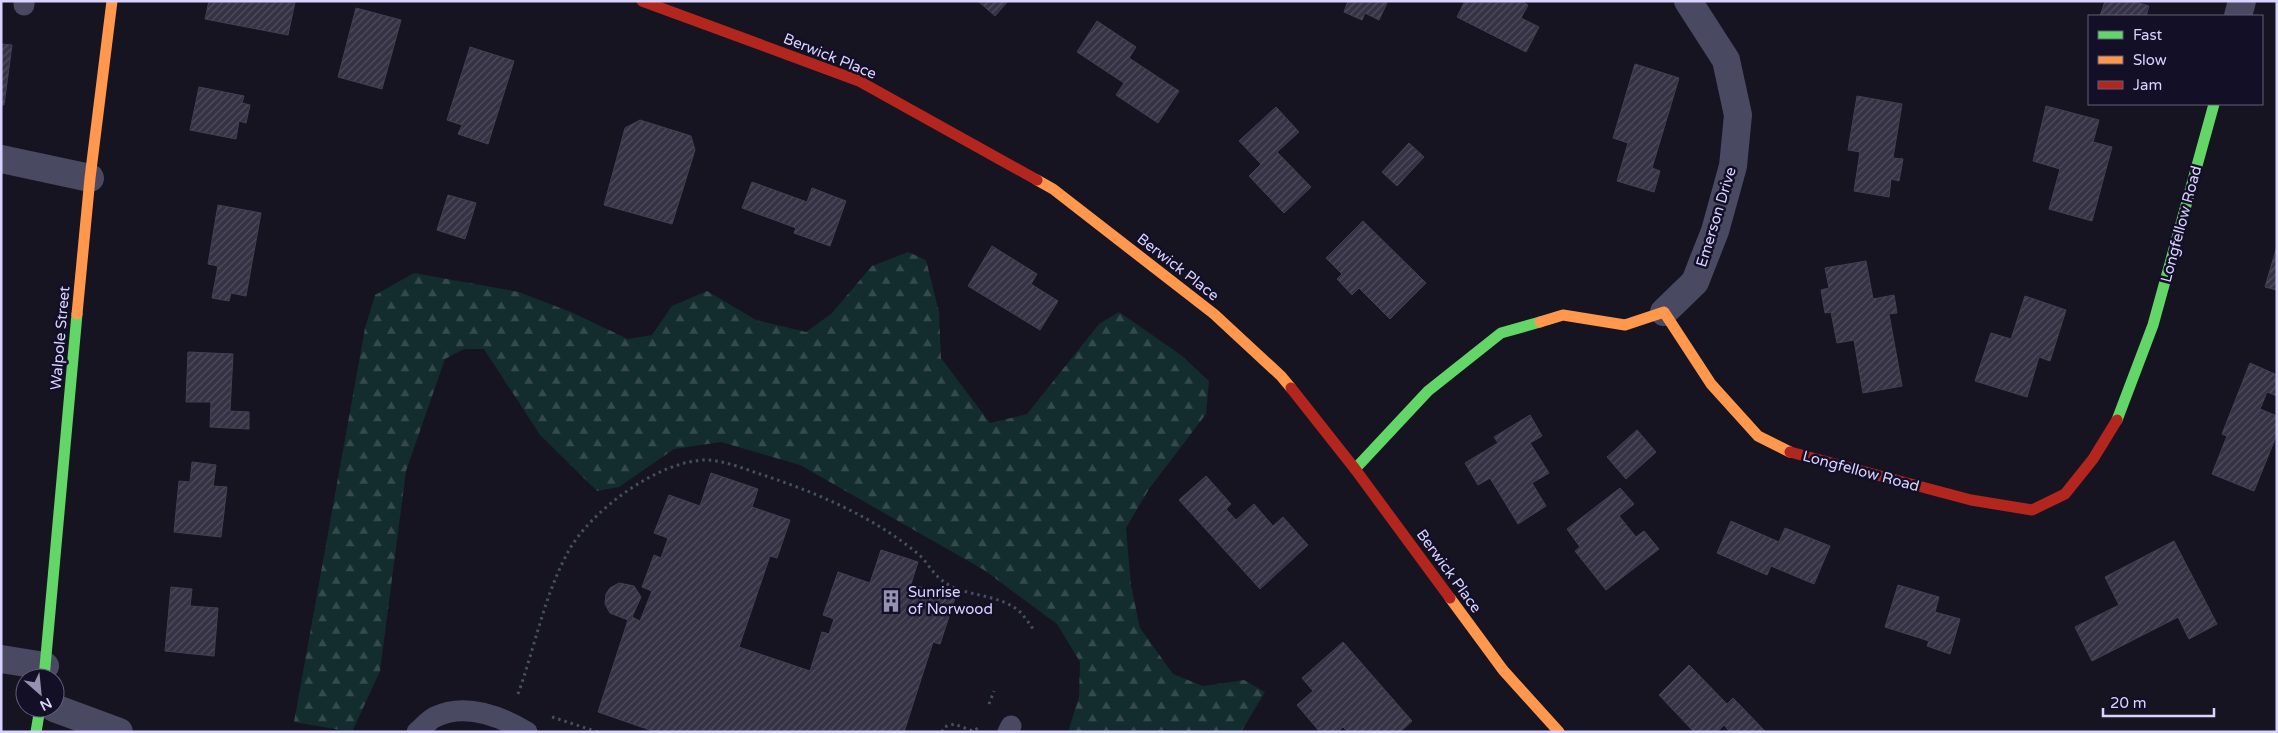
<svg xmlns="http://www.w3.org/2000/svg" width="2278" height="733" font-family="'Varela Round',sans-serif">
<defs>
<pattern id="forest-firs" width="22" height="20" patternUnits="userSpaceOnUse" patternTransform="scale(1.25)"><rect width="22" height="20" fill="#132c2d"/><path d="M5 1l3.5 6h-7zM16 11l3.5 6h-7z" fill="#354a4c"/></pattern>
<pattern id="building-hatch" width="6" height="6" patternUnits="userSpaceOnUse" patternTransform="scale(1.25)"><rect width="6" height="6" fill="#343243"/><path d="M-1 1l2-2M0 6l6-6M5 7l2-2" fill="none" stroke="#514f5f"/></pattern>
</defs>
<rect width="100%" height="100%" fill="#161421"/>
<!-- forest -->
<path fill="url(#forest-firs)" d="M 908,252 L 926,260 L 939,312 L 941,358 L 990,423 L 1027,414 L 1099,324 L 1119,312 L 1181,355 L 1209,381 L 1206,414 L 1149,489 L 1126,528 L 1131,585 L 1140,628 L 1173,674 L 1203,686 L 1244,680 L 1265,692 L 1241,732 L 1068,732 L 1079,697 L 1080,662 L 1057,624 L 984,570 L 800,465 L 721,442 L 674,449 L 619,487 L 597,491 L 540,435 L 484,349 L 464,349 L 445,359 L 406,471 L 380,671 L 352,732 L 294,722 L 365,328 L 375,295 L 414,273 L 519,292 L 573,313 L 628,339 L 652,335 L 672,306 L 707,291 L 756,320 L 806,332 L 831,314 L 872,266 Z"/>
<!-- building -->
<g fill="url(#building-hatch)" stroke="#433f54">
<path d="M 209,1 L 295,2 L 288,35 L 205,19 Z"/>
<path d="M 978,1 L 1008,1 L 995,16 Z"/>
<path d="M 1348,1 L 1382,1 L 1387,3 L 1379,20 L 1365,13 L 1362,20 L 1344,12 Z"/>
<path d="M 1465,1 L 1521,1 L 1528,5 L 1521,18 L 1539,27 L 1526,52 L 1457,17 Z"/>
<path d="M 2105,1 L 2132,1 L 2149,6 L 2146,16 L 2100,16 Z"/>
<path d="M 356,8 L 401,20 L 382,89 L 338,77 Z"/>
<path d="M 1097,21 L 1136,47 L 1129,58 L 1179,91 L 1158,123 L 1116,95 L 1124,83 L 1077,52 Z"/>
<path d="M 1,44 L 12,45 L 4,105 L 1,105 Z"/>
<path d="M 470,47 L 514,61 L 488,144 L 458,134 L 462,125 L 447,120 Z"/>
<path d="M 1635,64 L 1679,78 L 1652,168 L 1660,171 L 1654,192 L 1617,181 L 1628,143 L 1613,138 Z"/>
<path d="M 199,87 L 244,96 L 242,103 L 250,105 L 246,123 L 239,121 L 236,139 L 190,130 Z"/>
<path d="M 1857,96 L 1902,104 L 1893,158 L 1903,159 L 1899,181 L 1891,179 L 1889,197 L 1854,191 L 1860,152 L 1848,150 Z"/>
<path d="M 2046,106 L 2099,120 L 2093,142 L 2112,147 L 2092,221 L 2049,209 L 2060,169 L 2033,161 Z"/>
<path d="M 1276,107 L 1299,132 L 1277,152 L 1311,187 L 1284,213 L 1249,176 L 1261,164 L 1239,141 Z"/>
<path d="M 640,120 L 691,136 L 695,150 L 672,224 L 604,205 L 625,128 Z"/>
<path d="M 1409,143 L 1424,157 L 1397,186 L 1382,172 Z"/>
<path d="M 752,182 L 807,202 L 812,188 L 846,201 L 830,246 L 794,233 L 796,228 L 742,208 Z"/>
<path d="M 448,195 L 476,203 L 465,239 L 437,230 Z"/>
<path d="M 218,205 L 261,213 L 246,296 L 231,293 L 229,301 L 212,298 L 218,266 L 208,264 Z"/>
<path d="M 1363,221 L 1426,283 L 1390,319 L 1359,288 L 1352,295 L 1337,279 L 1342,274 L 1326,258 Z"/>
<path d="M 992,246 L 1037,274 L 1031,284 L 1058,301 L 1040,330 L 968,286 Z"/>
<path d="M 2277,246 L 2277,290 L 2265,287 Z"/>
<path d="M 1866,261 L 1873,299 L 1894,295 L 1897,313 L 1889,314 L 1902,386 L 1863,393 L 1854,340 L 1837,343 L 1831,312 L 1825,313 L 1821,290 L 1829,288 L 1825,268 Z"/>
<path d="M 2025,296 L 2066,310 L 2050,361 L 2039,357 L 2027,397 L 1975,381 L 1991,333 L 2011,339 Z"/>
<path d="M 188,352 L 233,354 L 230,411 L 249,412 L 249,429 L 210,427 L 211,402 L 186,402 Z"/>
<path d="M 2250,363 L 2277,375 L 2277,396 L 2267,392 L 2260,409 L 2277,416 L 2277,434 L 2254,491 L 2212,474 L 2227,436 L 2222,434 Z"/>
<path d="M 1530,415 L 1542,436 L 1530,443 L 1549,473 L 1532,483 L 1546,506 L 1518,524 L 1490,478 L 1478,485 L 1465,463 L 1498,443 L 1494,437 Z"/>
<path d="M 1637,430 L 1656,452 L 1626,479 L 1607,457 Z"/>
<path d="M 192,462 L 216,465 L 213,486 L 227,487 L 221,537 L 174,532 L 179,481 L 190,482 Z"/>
<path d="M 711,473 L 758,489 L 752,507 L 790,520 L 777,558 L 770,556 L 739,647 L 810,671 L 822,632 L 829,634 L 834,619 L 823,615 L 838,572 L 870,583 L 881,550 L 918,562 L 911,584 L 955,598 L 940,644 L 933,642 L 904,732 L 656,732 L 598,712 L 628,620 L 610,613 L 605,604 L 606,594 L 610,588 L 619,583 L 634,586 L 641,597 L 632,617 L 640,621 L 652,591 L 642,587 L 654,555 L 661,558 L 668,538 L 654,533 L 669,495 L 700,506 Z"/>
<path d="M 1206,476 L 1231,504 L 1226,509 L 1236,520 L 1254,504 L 1273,526 L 1283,517 L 1308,545 L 1260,589 L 1179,500 Z"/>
<path d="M 1620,488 L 1634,504 L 1619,516 L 1636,537 L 1644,531 L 1659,549 L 1606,590 L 1575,551 L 1580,547 L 1567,529 Z"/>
<path d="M 1731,521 L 1779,542 L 1785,528 L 1830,546 L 1814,584 L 1771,566 L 1767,575 L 1717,553 Z"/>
<path d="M 2174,541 L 2217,624 L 2189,639 L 2178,617 L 2092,661 L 2075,627 L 2119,605 L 2105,577 Z"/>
<path d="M 1898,585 L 1939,597 L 1935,612 L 1960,619 L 1950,654 L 1927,646 L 1929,641 L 1885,627 Z"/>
<path d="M 171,587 L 192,589 L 190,606 L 218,608 L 214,656 L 165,651 Z"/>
<path d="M 1343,642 L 1412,721 L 1400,732 L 1348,732 L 1343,727 L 1338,732 L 1320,732 L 1297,705 L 1313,691 L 1302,678 Z"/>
<path d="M 1689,665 L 1727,704 L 1733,698 L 1766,732 L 1730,732 L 1724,725 L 1717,732 L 1694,732 L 1659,695 Z"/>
</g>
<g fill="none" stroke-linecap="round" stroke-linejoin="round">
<!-- path -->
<g stroke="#44505f" stroke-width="3" stroke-dasharray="2.5 4" stroke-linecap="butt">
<path d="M 518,694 C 535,647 544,596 568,552 C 590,511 658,461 705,460 C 723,460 742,468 760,474 C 815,492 872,516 917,553 C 925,559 930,569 937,576 C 960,599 995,591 1019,611 C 1024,616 1029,623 1033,629"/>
<path d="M 989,704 L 994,691"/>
<path d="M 552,717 L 598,732"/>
<path d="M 942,732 L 944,727 L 954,724 L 973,731 L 978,728"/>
</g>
<!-- lane -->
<g stroke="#4a4962" stroke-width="21">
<path d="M 24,5 L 24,1"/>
<path d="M 417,732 C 423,727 429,720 435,717 C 466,702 500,716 527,732"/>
<path d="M 1008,732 L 1011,726"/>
</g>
<!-- street -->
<g stroke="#4a4962" stroke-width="28">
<path d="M 2238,16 L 2242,1"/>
<path d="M 1,159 L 90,178"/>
<path d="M 1664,312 L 1695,282 L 1715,231 L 1733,166 L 1738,115 L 1726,60 L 1688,1"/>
<path d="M 1,659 L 45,666"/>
<path d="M 54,708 L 119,732"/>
</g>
<!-- fast -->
<g stroke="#63d668" stroke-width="11">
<path d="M 2117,420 L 2153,325 L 2214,104"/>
<path d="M 1355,469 L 1428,391 L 1501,333 L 1540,322"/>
<path d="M 44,678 L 77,314"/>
<path d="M 36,732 L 40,708"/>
</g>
<!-- slow -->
<g stroke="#ff974d" stroke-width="11">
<path d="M 1037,180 L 1053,189 L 1214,314 L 1281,376 L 1291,388"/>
<path d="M 77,314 L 90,178 L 112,1"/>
<path d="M 1540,322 L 1563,315 L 1625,325 L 1664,312 L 1711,384 L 1758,436 L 1790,452"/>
<path d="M 1450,598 L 1503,670 L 1559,732"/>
</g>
<!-- jam -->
<g stroke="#b3261e" stroke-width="11">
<path d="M 642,1 L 859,81 L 1037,180"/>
<path d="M 1291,388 L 1355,469 L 1450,598"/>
<path d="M 1790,452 L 1971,500 L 2032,510 L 2065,494 L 2093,459 L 2117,420"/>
</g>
</g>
<!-- icons -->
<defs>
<symbol id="building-bare" viewBox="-9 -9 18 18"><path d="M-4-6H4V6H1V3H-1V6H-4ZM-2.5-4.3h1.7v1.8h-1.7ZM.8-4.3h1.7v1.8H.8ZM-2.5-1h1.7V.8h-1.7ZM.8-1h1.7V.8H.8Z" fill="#9591b1" stroke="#130f26" stroke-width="2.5" paint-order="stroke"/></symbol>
</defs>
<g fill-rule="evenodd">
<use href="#building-bare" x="875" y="585" width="32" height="32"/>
</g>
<g text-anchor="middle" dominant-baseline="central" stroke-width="5" stroke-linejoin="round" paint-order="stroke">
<!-- street labels -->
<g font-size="15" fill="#d9d4ff" stroke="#130f26">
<text transform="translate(830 56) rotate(22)">Berwick Place</text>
<text transform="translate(1716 217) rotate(-73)">Emerson Drive</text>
<text transform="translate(2181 224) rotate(-75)">Longfellow Road</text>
<text transform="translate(1178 267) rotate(38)">Berwick Place</text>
<text transform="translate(60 338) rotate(-85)">Walpole Street</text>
<text transform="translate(1861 471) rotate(15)">Longfellow Road</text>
<text transform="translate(1449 571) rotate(54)">Berwick Place</text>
</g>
<!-- poi labels -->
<g font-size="15" fill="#d9d4ff" stroke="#130f26" text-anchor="start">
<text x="908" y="592">Sunrise<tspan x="908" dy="17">of Norwood</tspan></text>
</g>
</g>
<!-- border -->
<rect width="2278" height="733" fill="none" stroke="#d9d4ff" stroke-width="5"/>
<!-- legend -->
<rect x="2088" y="15" width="175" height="90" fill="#130f26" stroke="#625e7d"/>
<rect x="2098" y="31" width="25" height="8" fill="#63d668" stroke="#625e7d"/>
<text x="2133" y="40" font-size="15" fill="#d9d4ff">Fast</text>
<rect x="2098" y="56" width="25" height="8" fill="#ff974d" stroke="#625e7d"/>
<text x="2133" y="65" font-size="15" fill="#d9d4ff">Slow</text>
<rect x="2098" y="81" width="25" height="8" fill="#b3261e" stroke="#625e7d"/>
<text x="2133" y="90" font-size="15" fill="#d9d4ff">Jam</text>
<!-- north arrow -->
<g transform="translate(40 693) rotate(153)"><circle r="24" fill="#130f26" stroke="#625e7d"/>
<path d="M0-4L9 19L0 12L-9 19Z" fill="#9591b1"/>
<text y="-8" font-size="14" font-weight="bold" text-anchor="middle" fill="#d9d4ff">N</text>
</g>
<!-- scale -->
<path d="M2103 708v8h111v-8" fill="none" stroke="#d9d4ff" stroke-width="2.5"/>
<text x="2110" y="708" font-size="15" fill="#d9d4ff" stroke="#130f26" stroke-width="4" paint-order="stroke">20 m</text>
</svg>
